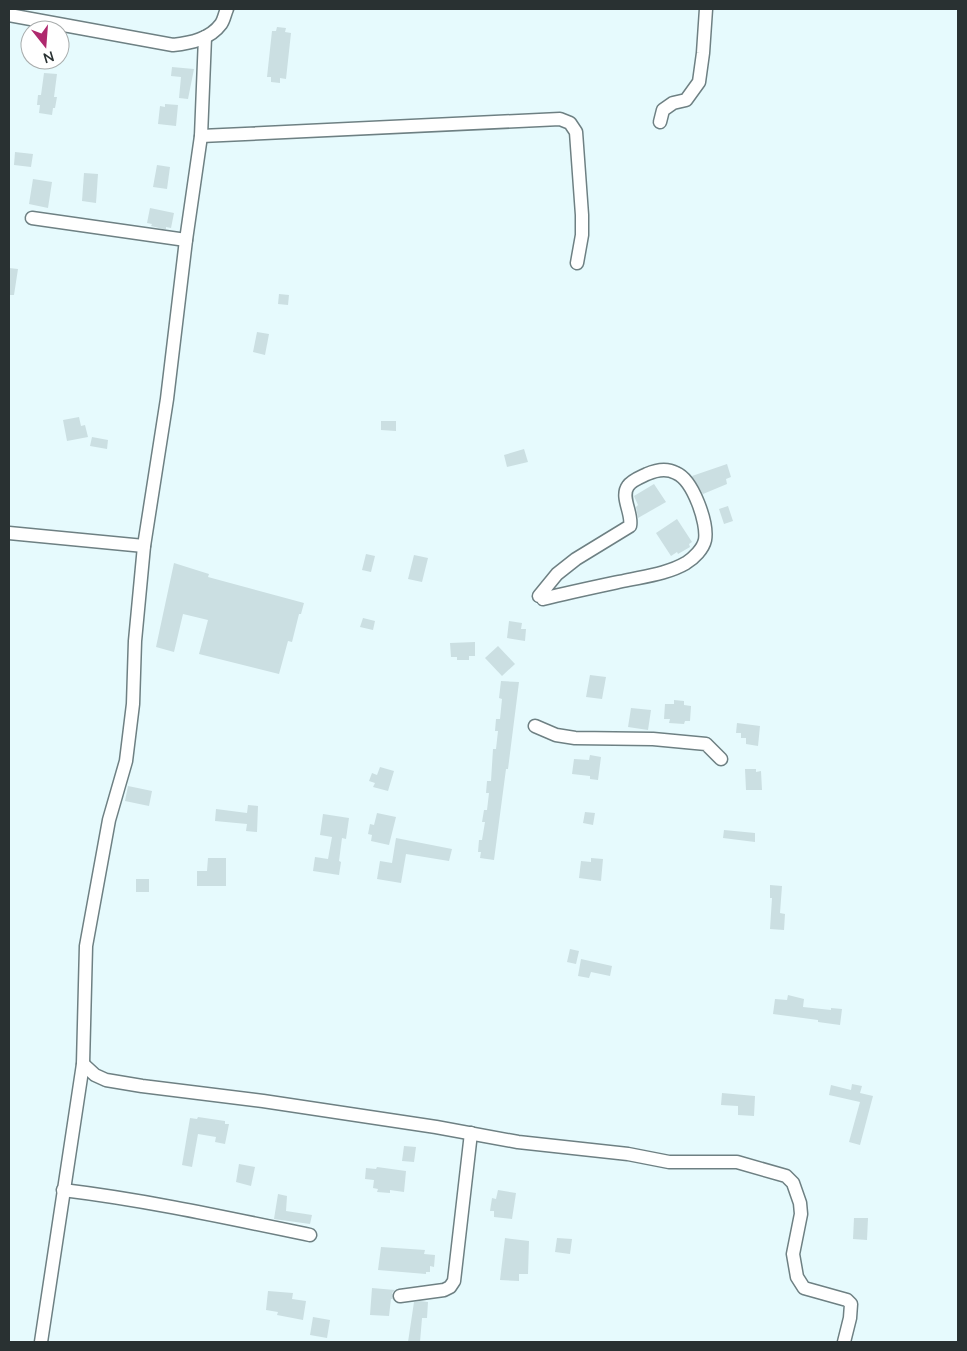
<svg xmlns="http://www.w3.org/2000/svg" width="967" height="1351" font-family="'Nunito Sans',sans-serif">
<rect width="100%" height="100%" fill="#e6fafd"/>
<!-- building -->
<g fill="#cbdfe2">
<path d="M 277,27 L 286,28 L 285,32 L 291,33 L 286,79 L 280,78 L 280,83 L 271,82 L 271,77 L 267,77 L 272,31 L 276,31 Z"/>
<path d="M 172,67 L 194,69 L 188,99 L 179,98 L 181,77 L 171,76 Z"/>
<path d="M 44,73 L 57,74 L 54,97 L 57,97 L 55,108 L 53,108 L 52,115 L 39,113 L 40,105 L 37,105 L 38,95 L 41,95 Z"/>
<path d="M 165,104 L 178,105 L 176,126 L 158,124 L 160,106 L 165,107 Z"/>
<path d="M 15,152 L 33,154 L 31,167 L 14,165 Z"/>
<path d="M 157,165 L 170,167 L 167,189 L 153,187 Z"/>
<path d="M 84,173 L 98,174 L 96,203 L 82,201 Z"/>
<path d="M 33,179 L 52,182 L 48,208 L 29,204 Z"/>
<path d="M 150,208 L 174,213 L 171,228 L 166,227 L 166,229 L 163,229 L 151,226 L 152,224 L 147,223 Z"/>
<path d="M 9,268 L 18,269 L 14,295 L 9,295 Z"/>
<path d="M 279,294 L 289,295 L 288,305 L 278,304 Z"/>
<path d="M 257,332 L 269,334 L 265,355 L 253,352 Z"/>
<path d="M 79,417 L 81,426 L 85,425 L 88,437 L 67,441 L 63,420 Z"/>
<path d="M 381,421 L 396,421 L 396,431 L 381,430 Z"/>
<path d="M 92,437 L 108,440 L 107,449 L 90,446 Z"/>
<path d="M 524,449 L 528,462 L 507,467 L 504,455 Z"/>
<path d="M 727,464 L 731,477 L 726,479 L 727,484 L 703,494 L 692,476 Z"/>
<path d="M 654,484 L 666,502 L 638,518 L 636,507 L 638,505 L 634,496 Z"/>
<path d="M 728,506 L 733,521 L 724,524 L 719,509 Z"/>
<path d="M 677,519 L 692,542 L 689,544 L 690,547 L 678,554 L 677,552 L 671,556 L 656,533 Z"/>
<path d="M 366,554 L 375,556 L 371,572 L 362,570 Z"/>
<path d="M 414,555 L 428,558 L 422,582 L 408,579 Z"/>
<path d="M 174,563 L 209,574 L 208,577 L 304,603 L 301,614 L 299,614 L 292,642 L 288,641 L 279,674 L 199,654 L 208,620 L 183,614 L 174,652 L 156,647 Z"/>
<path d="M 363,618 L 375,621 L 373,630 L 360,627 Z"/>
<path d="M 509,621 L 522,623 L 521,629 L 526,629 L 525,641 L 507,638 Z"/>
<path d="M 475,642 L 475,656 L 469,656 L 469,660 L 457,660 L 457,657 L 451,657 L 450,643 Z"/>
<path d="M 498,646 L 515,664 L 502,676 L 485,658 Z"/>
<path d="M 590,675 L 606,677 L 602,699 L 586,697 Z"/>
<path d="M 501,681 L 519,682 L 508,769 L 506,769 L 494,860 L 480,858 L 481,852 L 478,852 L 479,840 L 482,840 L 485,822 L 482,822 L 484,810 L 487,810 L 489,793 L 486,793 L 487,781 L 491,781 L 493,749 L 496,749 L 498,731 L 495,731 L 496,719 L 500,719 L 502,699 L 499,698 Z"/>
<path d="M 674,700 L 684,701 L 684,705 L 691,706 L 690,721 L 685,721 L 684,724 L 669,723 L 670,719 L 664,719 L 665,704 L 674,704 Z"/>
<path d="M 631,708 L 651,710 L 648,730 L 628,727 Z"/>
<path d="M 737,723 L 760,726 L 758,746 L 746,744 L 746,738 L 741,738 L 741,733 L 736,733 Z"/>
<path d="M 590,755 L 601,757 L 598,780 L 590,779 L 590,776 L 572,774 L 574,759 L 589,760 Z"/>
<path d="M 380,767 L 394,771 L 388,791 L 373,787 L 375,783 L 369,781 L 372,773 L 377,775 Z"/>
<path d="M 745,769 L 756,769 L 756,772 L 761,771 L 762,790 L 746,790 Z"/>
<path d="M 128,786 L 152,791 L 149,806 L 125,801 Z"/>
<path d="M 248,805 L 258,806 L 257,832 L 246,831 L 247,824 L 215,821 L 216,809 L 247,813 Z"/>
<path d="M 585,812 L 595,813 L 593,825 L 583,823 Z"/>
<path d="M 377,813 L 396,817 L 389,845 L 371,841 L 372,835 L 368,834 L 370,824 L 374,825 Z"/>
<path d="M 323,814 L 349,818 L 346,839 L 342,838 L 339,861 L 341,862 L 339,875 L 313,871 L 315,857 L 328,859 L 332,837 L 320,835 Z"/>
<path d="M 724,830 L 755,833 L 755,842 L 723,838 Z"/>
<path d="M 396,838 L 452,849 L 449,861 L 406,854 L 401,883 L 377,879 L 380,861 L 392,863 Z"/>
<path d="M 208,858 L 226,858 L 226,886 L 197,886 L 197,871 L 207,871 Z"/>
<path d="M 591,858 L 603,859 L 601,881 L 579,878 L 581,861 L 591,862 Z"/>
<rect x="136" y="879" width="13" height="13"/>
<path d="M 770,885 L 782,886 L 780,913 L 785,914 L 784,930 L 770,929 L 772,898 L 770,898 Z"/>
<path d="M 570,949 L 579,951 L 576,964 L 567,962 Z"/>
<path d="M 581,959 L 612,966 L 610,976 L 591,972 L 589,978 L 578,976 Z"/>
<path d="M 788,995 L 804,999 L 803,1007 L 831,1010 L 831,1008 L 842,1009 L 840,1025 L 818,1022 L 818,1020 L 773,1014 L 775,999 L 787,1000 Z"/>
<path d="M 852,1084 L 862,1086 L 860,1093 L 873,1096 L 860,1145 L 849,1142 L 860,1102 L 829,1095 L 831,1085 L 851,1090 Z"/>
<path d="M 722,1093 L 755,1096 L 754,1116 L 738,1115 L 738,1106 L 721,1105 Z"/>
<path d="M 198,1117 L 225,1121 L 225,1124 L 229,1124 L 225,1144 L 215,1142 L 216,1137 L 198,1134 L 192,1167 L 182,1165 L 190,1118 L 197,1119 Z"/>
<path d="M 404,1146 L 416,1147 L 414,1162 L 402,1161 Z"/>
<path d="M 239,1164 L 255,1167 L 251,1186 L 236,1182 Z"/>
<path d="M 377,1167 L 406,1171 L 404,1192 L 390,1190 L 390,1193 L 377,1192 L 378,1189 L 373,1188 L 374,1180 L 365,1179 L 366,1168 L 376,1169 Z"/>
<path d="M 498,1190 L 516,1193 L 512,1219 L 494,1217 L 494,1211 L 490,1211 L 492,1198 L 496,1199 Z"/>
<path d="M 278,1194 L 287,1196 L 286,1211 L 312,1215 L 310,1224 L 274,1219 Z"/>
<path d="M 854,1218 L 868,1218 L 867,1240 L 853,1239 Z"/>
<path d="M 505,1238 L 529,1241 L 528,1274 L 519,1274 L 519,1281 L 500,1280 Z"/>
<path d="M 557,1238 L 572,1239 L 570,1254 L 555,1252 Z"/>
<path d="M 381,1247 L 425,1250 L 424,1254 L 435,1255 L 434,1267 L 430,1266 L 430,1272 L 426,1272 L 426,1274 L 378,1270 Z"/>
<path d="M 372,1288 L 395,1290 L 392,1293 L 393,1299 L 391,1299 L 389,1316 L 370,1315 Z"/>
<path d="M 268,1291 L 293,1293 L 292,1299 L 306,1301 L 303,1320 L 277,1315 L 278,1312 L 266,1310 Z"/>
<path d="M 420,1301 L 428,1302 L 427,1318 L 422,1318 L 420,1342 L 408,1342 L 414,1302 Z"/>
<path d="M 313,1317 L 330,1320 L 327,1338 L 310,1335 Z"/>
</g>
<g fill="none" stroke-linecap="round" stroke-linejoin="round">
<defs>
<g id="minor">
<path d="M 9,15 L 173,45 C 191,43 210,39 221,24 C 224,20 225,13 227,9"/>
<path d="M 660,122 L 663,110 L 673,103 L 686,100 L 699,82 L 703,53 L 706,9"/>
<path d="M 201,136 L 560,119 L 570,123 L 576,132 L 582,215 L 582,235 L 577,263"/>
<path d="M 32,218 L 186,240"/>
<path d="M 9,533 L 144,546"/>
<path d="M 539,596 L 557,574 L 576,559 L 630,526 C 633,514 620,497 628,486 C 632,480 641,477 647,474 C 656,470 667,468 676,473 C 693,480 708,523 705,540 C 703,549 694,558 686,563 C 669,573 647,576 628,580 C 600,586 571,592 543,599"/>
<path d="M 535,726 L 556,735 L 575,738 L 653,739 L 706,744 L 721,759"/>
<path d="M 83,1064 L 95,1075 L 106,1080 L 142,1086 L 263,1101 L 436,1127 L 518,1142 L 628,1154 L 669,1162 L 737,1162 L 786,1176 L 793,1183 L 800,1203 L 801,1214 L 793,1254 L 797,1277 L 804,1288 L 847,1300 L 851,1304 L 850,1318 L 844,1342"/>
<path d="M 63,1190 C 146,1200 228,1218 310,1235"/>
<path d="M 400,1296 L 444,1290 L 450,1287 L 454,1281 L 471,1133"/>
<path d="M 41,1342 L 83,1064 L 86,946 L 109,820 L 126,761 L 133,704 L 135,641 L 144,546 L 167,399 L 186,240 L 201,136 L 205,37"/>
</g>
</defs>
<!-- minor casing -->
<use href="#minor" stroke="#6e8083" stroke-width="15"/>
<!-- minor -->
<use href="#minor" stroke="#fff" stroke-width="12"/>
</g>
<!-- border -->
<rect width="967" height="1351" fill="none" stroke="#293132" stroke-width="20"/>
<!-- north arrow -->
<g transform="translate(45 45) rotate(163)"><circle r="24" fill="#ffffff" stroke="#a9adad"/>
<path d="M0-4L9 19L0 12L-9 19Z" fill="#af296e"/>
<text y="-8" font-size="14" font-weight="bold" text-anchor="middle" fill="#293132">N</text>
</g>
</svg>
